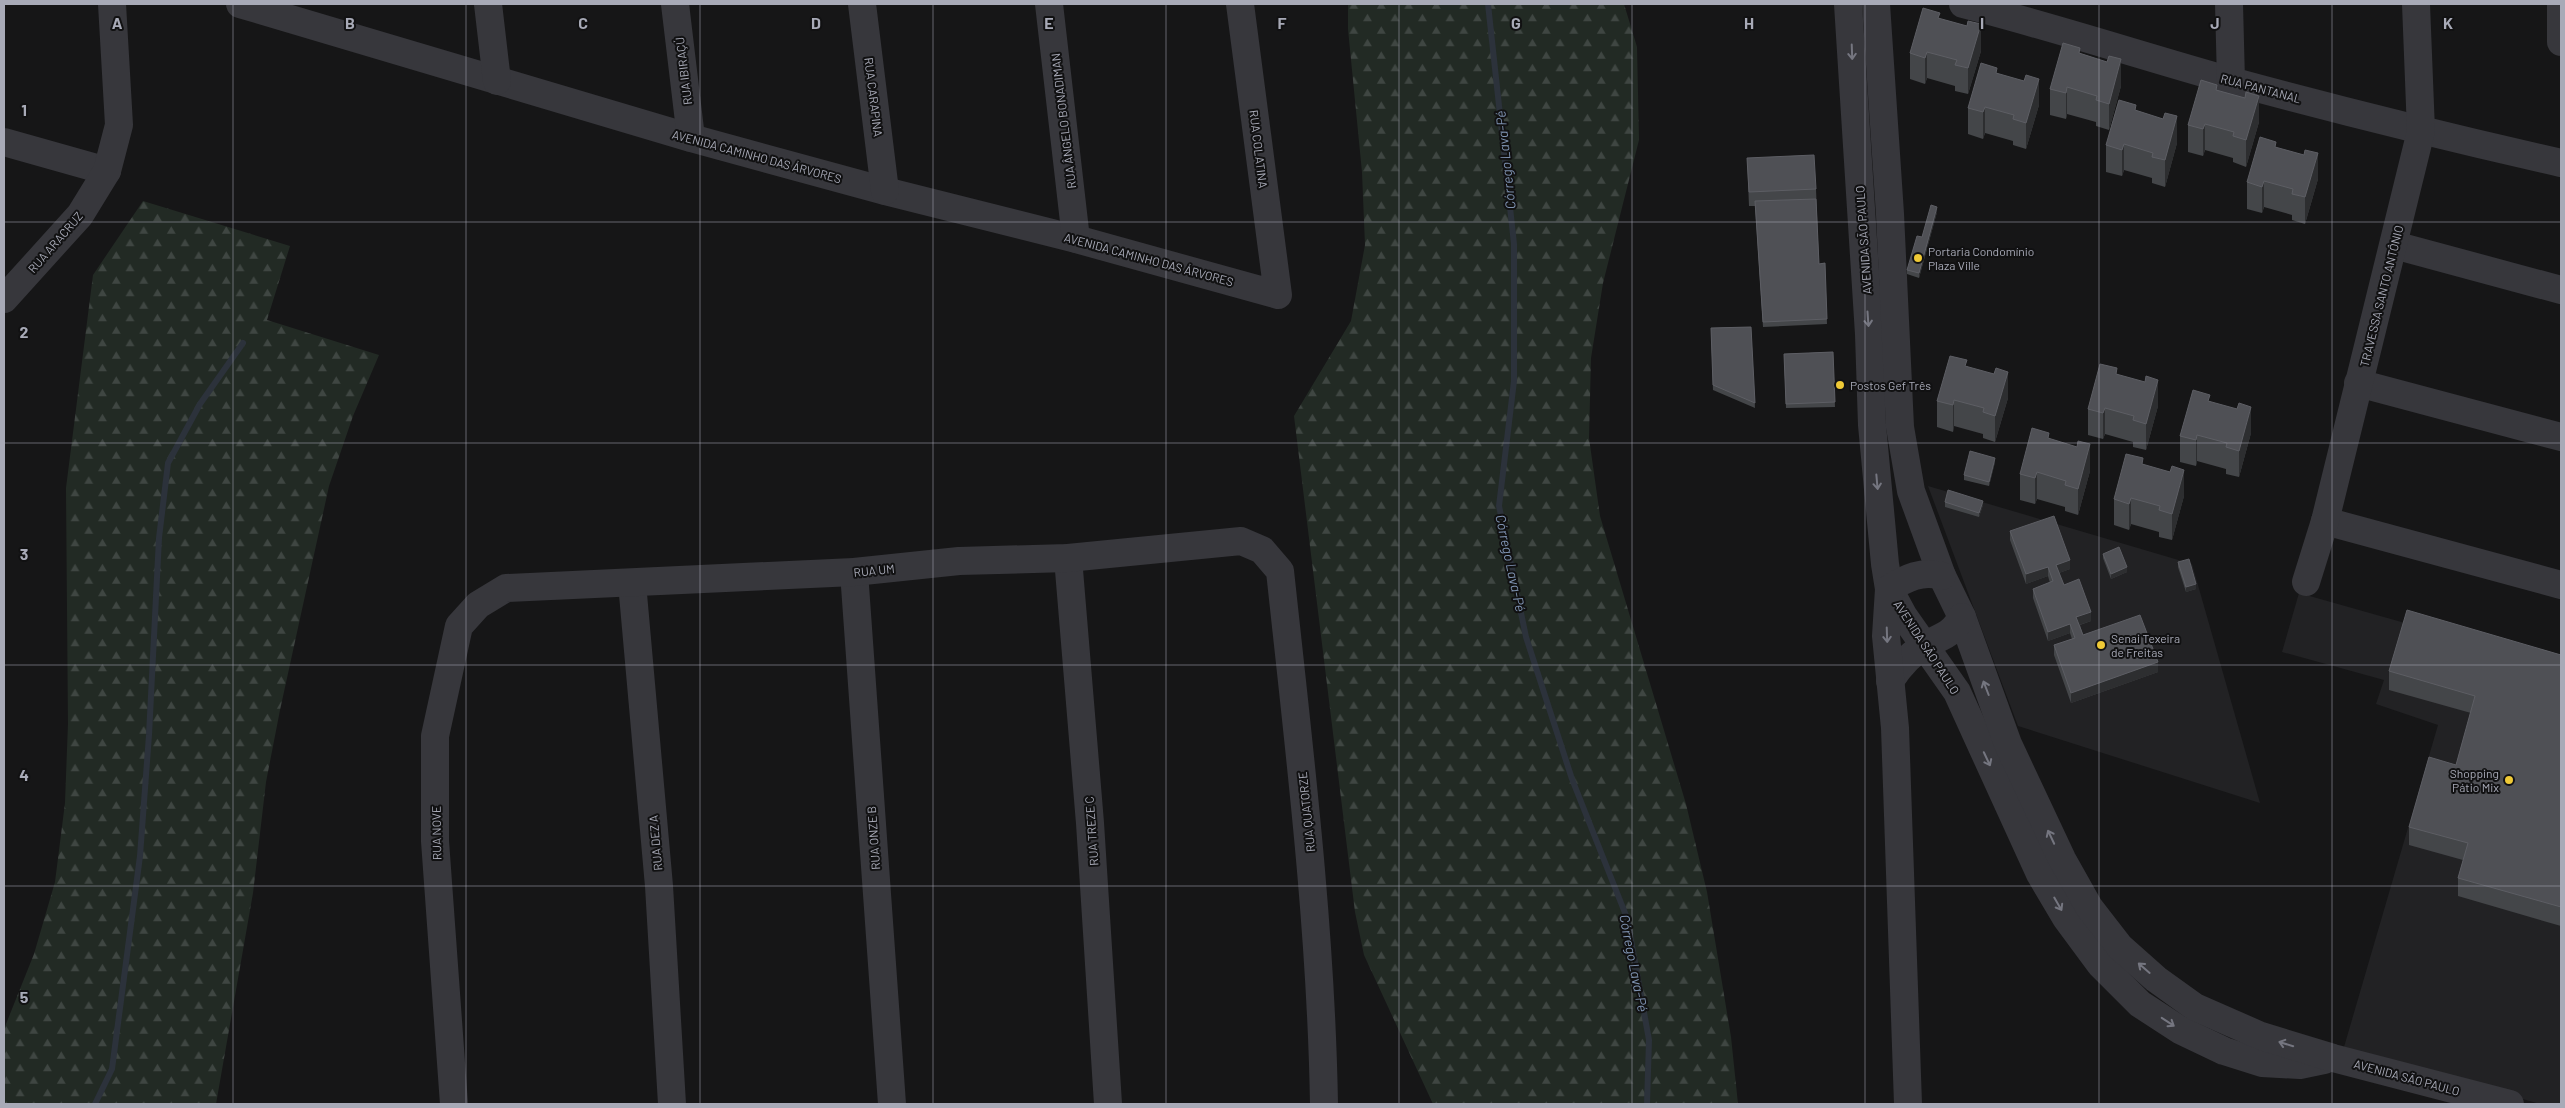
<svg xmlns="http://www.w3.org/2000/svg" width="2565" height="1108" font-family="Barlow,sans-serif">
<defs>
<pattern id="forest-firs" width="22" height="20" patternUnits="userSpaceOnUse" patternTransform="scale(1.25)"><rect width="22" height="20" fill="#222a24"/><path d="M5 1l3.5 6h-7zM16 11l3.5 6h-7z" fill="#3f4642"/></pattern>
</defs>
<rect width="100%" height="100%" fill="#161617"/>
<!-- built -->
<g fill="#222224">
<path d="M 1928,486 L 2192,564 L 2260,803 L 2018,726 Z"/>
<path d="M 2299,593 L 2561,667 L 2561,1104 L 2540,1104 L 2344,1047 L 2438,725 L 2376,704 L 2384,680 L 2282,652 Z"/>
</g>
<!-- forest -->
<g fill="url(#forest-firs)">
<path d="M 1348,4 L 1624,4 L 1637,47 L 1639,140 L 1603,283 L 1591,358 L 1589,438 L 1600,516 L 1686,804 L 1707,892 L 1731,1037 L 1738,1104 L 1433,1104 L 1364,955 L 1355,912 L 1294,416 L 1351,321 L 1365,245 L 1362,172 L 1348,29 Z"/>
<path d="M 143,201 L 290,246 L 267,320 L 379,355 L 353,416 L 329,486 L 280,710 L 266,782 L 253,893 L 216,1104 L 4,1104 L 4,1029 L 34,954 L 55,882 L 65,803 L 68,724 L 66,488 L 93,275 Z"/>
</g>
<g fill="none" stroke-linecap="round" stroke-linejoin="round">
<!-- stream -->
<g stroke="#2c323b" stroke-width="6">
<path d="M 1488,4 L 1514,244 L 1514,381 L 1499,506 L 1526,637 L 1572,779 L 1627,918 L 1649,1040 L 1647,1104"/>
<path d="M 95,1104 L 112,1069 L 140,856 L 149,735 L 159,538 L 168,463 L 200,404 L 243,343"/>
</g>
<!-- minor -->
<g stroke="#37373c" stroke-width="28">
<path d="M 240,4 L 691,138 L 885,191 L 1076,239 L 1278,295 L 1240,4"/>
<path d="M 488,4 L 497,81"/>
<path d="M 675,4 L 691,138"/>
<path d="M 862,4 L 885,191"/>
<path d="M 1049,4 L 1076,239"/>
<path d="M 1848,4 L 1869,334 L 1872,425 L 1885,564 L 1889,589 L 1903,615 L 1957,692 L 2040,874 L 2066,918 L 2100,964 L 2140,1004 L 2180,1030 L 2224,1051 L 2262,1063 L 2300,1065 L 2324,1060"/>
<path d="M 1876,4 L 1890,214 L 1900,427 L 1911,491 L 1942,576 L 1962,617 L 2008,744 L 2062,859 L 2089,907 L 2120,947 L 2156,979 L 2195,1007 L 2261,1036 L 2333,1058 L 2510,1104"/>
<path d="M 1963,4 C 2053,27 2142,56 2231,81 C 2341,111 2451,138 2561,163"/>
<path d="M 2229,4 L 2231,81"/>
<path d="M 2561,4 L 2561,42"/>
<path d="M 4,142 L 107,171"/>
<path d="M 2394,245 L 2561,290"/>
<path d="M 4,299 L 80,215 L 107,171 L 119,125 L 112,4"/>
<path d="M 2358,383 L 2561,437"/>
<path d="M 2325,521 L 2561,585"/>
<path d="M 1068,558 L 1090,823 L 1108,1104"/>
<path d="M 854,572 L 892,1104"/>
<path d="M 2306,582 L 2325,521 L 2421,131 L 2416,4"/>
<path d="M 632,583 L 659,886 L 672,1104"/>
<path d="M 1890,681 C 1899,667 1911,653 1926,645 C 1943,635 1951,636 1962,617"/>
<path d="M 454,1104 L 435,841 L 435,736 L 459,626 L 478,605 L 506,588 L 854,572 L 959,561 L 1068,558 L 1241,541 L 1262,550 L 1280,571 C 1299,748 1321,926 1324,1104"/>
<path d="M 1908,1104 L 1895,728 L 1886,636 L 1889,589 C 1906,578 1922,570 1942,576"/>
</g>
</g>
<!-- wall -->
<g fill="#444649">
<path d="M 1940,19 L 1981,51 L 1968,94 L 1955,91 L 1955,86 L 1927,78 L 1925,84 L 1910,79 L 1910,53 Z"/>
<path d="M 2080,54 L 2121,86 L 2109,130 L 2096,126 L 2096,122 L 2067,114 L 2066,119 L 2050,115 L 2050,89 Z"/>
<path d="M 1997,73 L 2039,105 L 2026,149 L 2013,145 L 2013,141 L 1985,133 L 1983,139 L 1968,134 L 1968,108 Z"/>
<path d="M 2217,90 L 2259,122 L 2246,167 L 2233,162 L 2233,158 L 2205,150 L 2203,156 L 2188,152 L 2188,125 Z"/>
<path d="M 2136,111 L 2177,143 L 2165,187 L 2152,183 L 2152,178 L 2124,170 L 2122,176 L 2106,172 L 2106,145 Z"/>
<path d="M 2276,148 L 2318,179 L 2305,224 L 2292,220 L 2292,215 L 2264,207 L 2262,213 L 2247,209 L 2247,182 Z"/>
<path d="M 1747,158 L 1816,189 L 1819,264 L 1825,263 L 1827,324 L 1763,327 L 1755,206 L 1749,206 Z"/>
<path d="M 1937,212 L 1919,278 L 1907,274 L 1907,270 L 1922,237 Z"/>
<path d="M 1751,327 L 1755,408 L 1713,390 L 1711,328 Z"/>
<path d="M 1833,352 L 1835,407 L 1786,408 L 1784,354 Z"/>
<path d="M 1967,366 L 2008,398 L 1995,442 L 1983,438 L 1983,434 L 1954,426 L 1953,432 L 1937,427 L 1937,401 Z"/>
<path d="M 2117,374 L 2158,406 L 2146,450 L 2133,447 L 2133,442 L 2105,434 L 2103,439 L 2088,435 L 2088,409 Z"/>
<path d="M 2210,401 L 2251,433 L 2239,477 L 2226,474 L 2226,469 L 2197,461 L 2196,466 L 2180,462 L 2180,436 Z"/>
<path d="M 2049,439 L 2090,471 L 2078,515 L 2065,511 L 2065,507 L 2037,499 L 2035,504 L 2020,500 L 2020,474 Z"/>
<path d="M 1995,462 L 1989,486 L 1964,480 L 1964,475 Z"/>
<path d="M 2143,464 L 2184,496 L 2172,540 L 2159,537 L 2159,532 L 2131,524 L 2129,530 L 2114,525 L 2114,499 Z"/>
<path d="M 1945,502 L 1983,505 L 1979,517 L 1945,507 Z"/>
<path d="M 2010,531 L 2070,569 L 2059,573 L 2064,585 L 2091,621 L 2080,625 L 2083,635 L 2158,672 L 2071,703 L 2054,655 L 2054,645 L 2072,639 L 2070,633 L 2048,641 L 2033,598 L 2033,589 L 2050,583 L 2048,576 L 2026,584 L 2010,540 Z"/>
<path d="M 2103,554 L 2127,572 L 2111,579 L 2103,558 Z"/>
<path d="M 2178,562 L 2196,589 L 2186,592 L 2178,567 Z"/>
<path d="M 2561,655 L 2561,926 L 2458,896 L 2458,878 L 2463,860 L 2409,845 L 2409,827 L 2456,765 L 2471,713 L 2389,690 L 2389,671 Z"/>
</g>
<!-- shaded-wall -->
<g fill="#2d2e30">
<path d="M 1981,24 L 1981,51 L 1968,94 L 1968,68 Z"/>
<path d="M 1927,52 L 1927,78 L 1925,84 L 1925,58 Z"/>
<path d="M 2121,59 L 2121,86 L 2109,130 L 2109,104 Z"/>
<path d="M 2039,79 L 2039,105 L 2026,149 L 2026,123 Z"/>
<path d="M 2067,87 L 2067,114 L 2066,119 L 2066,93 Z"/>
<path d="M 2259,96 L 2259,122 L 2246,167 L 2246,140 Z"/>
<path d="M 1985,107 L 1985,133 L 1983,139 L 1983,112 Z"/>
<path d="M 2177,116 L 2177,143 L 2165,187 L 2165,160 Z"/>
<path d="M 2205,124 L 2205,150 L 2203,156 L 2203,129 Z"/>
<path d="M 2124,144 L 2124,170 L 2122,176 L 2122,150 Z"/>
<path d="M 2318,153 L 2318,179 L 2305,224 L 2305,197 Z"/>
<path d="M 2264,181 L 2264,207 L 2262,213 L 2262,187 Z"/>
<path d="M 1937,207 L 1937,212 L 1919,278 L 1919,273 Z"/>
<path d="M 2008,372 L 2008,398 L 1995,442 L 1995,416 Z"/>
<path d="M 2158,380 L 2158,406 L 2146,450 L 2146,424 Z"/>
<path d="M 1954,400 L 1954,426 L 1953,432 L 1953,405 Z"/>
<path d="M 2251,407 L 2251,433 L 2239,477 L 2239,451 Z"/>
<path d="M 2105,408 L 2105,434 L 2103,439 L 2103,413 Z"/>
<path d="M 2197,435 L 2197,461 L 2196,466 L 2196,440 Z"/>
<path d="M 2090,444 L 2090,471 L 2078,515 L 2078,489 Z"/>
<path d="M 1995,458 L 1995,462 L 1989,486 L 1989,482 Z"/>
<path d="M 2184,470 L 2184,496 L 2172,540 L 2172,514 Z"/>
<path d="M 2037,472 L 2037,499 L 2035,504 L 2035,478 Z"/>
<path d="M 2131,498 L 2131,524 L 2129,530 L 2129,504 Z"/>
<path d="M 1983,501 L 1983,505 L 1979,517 L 1979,513 Z"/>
<path d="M 2070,560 L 2070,569 L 2056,574 L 2056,565 Z"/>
<path d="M 2048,567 L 2048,576 L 2026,584 L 2026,574 Z"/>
<path d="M 2127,567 L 2127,572 L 2111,579 L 2111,574 Z"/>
<path d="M 2196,584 L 2196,589 L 2186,592 L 2186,587 Z"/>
<path d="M 2091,612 L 2091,621 L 2076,626 L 2076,617 Z"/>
<path d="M 2070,624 L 2070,633 L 2048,641 L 2048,632 Z"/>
<path d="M 2158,662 L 2158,672 L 2071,703 L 2071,693 Z"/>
</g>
<!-- building -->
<g fill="#4f5055" stroke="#5d5e64">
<path d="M 1923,8 L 1940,13 L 1938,18 L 1967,26 L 1968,21 L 1981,24 L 1968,68 L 1955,65 L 1957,60 L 1927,52 L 1925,58 L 1910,53 Z"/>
<path d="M 2063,43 L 2080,48 L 2079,53 L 2107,62 L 2109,56 L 2121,59 L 2109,104 L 2096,100 L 2097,96 L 2067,87 L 2066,93 L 2050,89 Z"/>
<path d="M 1981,63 L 1997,68 L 1996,73 L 2024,81 L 2026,75 L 2039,79 L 2026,123 L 2013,119 L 2014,115 L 1985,107 L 1983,112 L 1968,108 Z"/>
<path d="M 2201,80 L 2217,85 L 2216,90 L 2245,98 L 2246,92 L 2259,96 L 2246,140 L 2233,136 L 2234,132 L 2205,124 L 2203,129 L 2188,125 Z"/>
<path d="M 2119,100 L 2136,105 L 2135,110 L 2163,119 L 2165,113 L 2177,116 L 2165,160 L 2152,157 L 2153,153 L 2124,144 L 2122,150 L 2106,145 Z"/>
<path d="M 2260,137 L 2276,142 L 2275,147 L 2304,155 L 2305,150 L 2318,153 L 2305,197 L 2292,194 L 2293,189 L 2264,181 L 2262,187 L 2247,182 Z"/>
<path d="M 1814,155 L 1816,189 L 1749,192 L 1747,158 Z"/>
<path d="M 1816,199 L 1819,264 L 1825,263 L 1827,319 L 1763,322 L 1755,201 Z"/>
<path d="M 1931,205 L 1937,207 L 1919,273 L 1907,270 L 1917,236 L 1922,237 Z"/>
<path d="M 1751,327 L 1755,403 L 1713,385 L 1711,328 Z"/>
<path d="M 1833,352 L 1835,402 L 1786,404 L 1784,354 Z"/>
<path d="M 1950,356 L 1967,360 L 1965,366 L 1994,374 L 1996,368 L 2008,372 L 1995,416 L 1983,412 L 1984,408 L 1954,400 L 1953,405 L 1937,401 Z"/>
<path d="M 2100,364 L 2117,368 L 2116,374 L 2145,382 L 2146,376 L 2158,380 L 2146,424 L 2133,420 L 2134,416 L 2105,408 L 2103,413 L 2088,409 Z"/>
<path d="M 2193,390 L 2210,395 L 2208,401 L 2237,409 L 2239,403 L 2251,407 L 2239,451 L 2226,447 L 2227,443 L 2197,435 L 2196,440 L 2180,436 Z"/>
<path d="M 2032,428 L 2049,433 L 2048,438 L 2077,447 L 2078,441 L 2090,444 L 2078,489 L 2065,485 L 2066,481 L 2037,472 L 2035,478 L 2020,474 Z"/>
<path d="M 1970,451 L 1995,458 L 1989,482 L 1964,475 Z"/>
<path d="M 2126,454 L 2143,458 L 2142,464 L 2170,472 L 2172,466 L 2184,470 L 2172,514 L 2159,510 L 2160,506 L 2131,498 L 2129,504 L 2114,499 Z"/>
<path d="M 1948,490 L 1983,501 L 1979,513 L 1945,502 Z"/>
<path d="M 2054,516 L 2070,560 L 2056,565 L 2064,585 L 2079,579 L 2091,612 L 2076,617 L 2083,635 L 2140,615 L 2158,662 L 2071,693 L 2054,645 L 2075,638 L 2070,624 L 2048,632 L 2033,589 L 2053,581 L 2048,567 L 2026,574 L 2010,531 Z"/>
<path d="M 2119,547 L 2127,567 L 2111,574 L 2103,554 Z"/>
<path d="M 2189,559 L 2196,584 L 2186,587 L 2178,562 Z"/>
<path d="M 2407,610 L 2561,655 L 2561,907 L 2458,878 L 2468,843 L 2409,827 L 2429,757 L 2456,765 L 2475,696 L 2389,671 Z"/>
</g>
<!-- one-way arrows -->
<defs><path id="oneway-shaft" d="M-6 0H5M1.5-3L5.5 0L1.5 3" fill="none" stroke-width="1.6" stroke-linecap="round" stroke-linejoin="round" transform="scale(1.25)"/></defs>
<g stroke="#757680">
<use href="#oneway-shaft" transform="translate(1852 52) rotate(88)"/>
<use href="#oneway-shaft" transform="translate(1868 319) rotate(86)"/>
<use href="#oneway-shaft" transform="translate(1877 482) rotate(85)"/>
<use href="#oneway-shaft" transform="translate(1887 635) rotate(88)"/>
<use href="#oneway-shaft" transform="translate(1986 688) rotate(-111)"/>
<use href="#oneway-shaft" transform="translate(1987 759) rotate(65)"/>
<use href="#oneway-shaft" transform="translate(2051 837) rotate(-115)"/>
<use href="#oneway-shaft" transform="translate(2058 904) rotate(60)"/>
<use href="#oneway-shaft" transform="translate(2144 968) rotate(-139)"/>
<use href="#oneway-shaft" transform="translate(2168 1022) rotate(33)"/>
<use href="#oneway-shaft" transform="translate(2286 1044) rotate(-163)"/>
</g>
<!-- grid -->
<path fill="none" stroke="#a8aab7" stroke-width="1" stroke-opacity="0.55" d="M 233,4 L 233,1104M 466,4 L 466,1104M 700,4 L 700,1104M 933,4 L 933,1104M 1166,4 L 1166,1104M 1399,4 L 1399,1104M 1632,4 L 1632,1104M 1865,4 L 1865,1104M 2099,4 L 2099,1104M 2332,4 L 2332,1104M 4,222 L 2561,222M 4,443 L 2561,443M 4,665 L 2561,665M 4,886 L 2561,886"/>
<!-- markers -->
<g fill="#efc936" stroke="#111112" stroke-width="2">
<circle cx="1918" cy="258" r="5"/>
<circle cx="1840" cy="385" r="5"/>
<circle cx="2101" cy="645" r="5"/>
<circle cx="2509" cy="780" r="5"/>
</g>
<g text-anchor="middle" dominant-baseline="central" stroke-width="4" stroke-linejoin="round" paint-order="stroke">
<!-- street labels -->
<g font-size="12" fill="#a8aab7" stroke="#111112">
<text transform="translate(683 71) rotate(-97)">RUA IBIRAÇÚ</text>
<text transform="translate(2261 88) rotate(15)">RUA PANTANAL</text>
<text transform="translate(874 97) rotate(83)">RUA CARAPINA</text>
<text transform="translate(1063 121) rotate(-97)">RUA ÂNGELO BONADIMAN</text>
<text transform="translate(1259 149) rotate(83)">RUA COLATINA</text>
<text transform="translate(757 156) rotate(15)">AVENIDA CAMINHO DAS ÁRVORES</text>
<text transform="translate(1863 240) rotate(-94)">AVENIDA SÃO PAULO</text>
<text transform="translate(55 242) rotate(-49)">RUA ARACRUZ</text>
<text transform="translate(1149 259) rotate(15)">AVENIDA CAMINHO DAS ÁRVORES</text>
<text transform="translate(2381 296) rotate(-76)">TRAVESSA SANTO ANTÔNIO</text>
<text transform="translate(874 570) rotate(-6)">RUA UM</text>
<text transform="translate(1927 647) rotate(57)">AVENIDA SÃO PAULO</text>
<text transform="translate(1306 812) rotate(-96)">RUA QUATORZE</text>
<text transform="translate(1091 831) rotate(-94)">RUA TREZE C</text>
<text transform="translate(436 833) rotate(-91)">RUA NOVE</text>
<text transform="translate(873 838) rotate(-94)">RUA ONZE B</text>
<text transform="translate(655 843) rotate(-95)">RUA DEZ A</text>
<text transform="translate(2407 1077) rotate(15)">AVENIDA SÃO PAULO</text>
</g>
<!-- poi labels -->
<g font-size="12" fill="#a8aab7" stroke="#111112" text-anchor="start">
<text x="1928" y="251">Portaria Condomínio<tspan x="1928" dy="14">Plaza Ville</tspan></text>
<text x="1850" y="385">Postos Gef Três</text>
<text x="2111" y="638">Senai Texeira<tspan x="2111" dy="14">de Freitas</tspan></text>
<text x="2499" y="773" text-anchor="end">Shopping<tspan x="2499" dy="14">Pátio Mix</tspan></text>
</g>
<!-- water labels -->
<g font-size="14" font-style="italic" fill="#7f93b2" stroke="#111112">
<text transform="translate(1505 160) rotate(-96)">Córrego Lava-Pé</text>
<text transform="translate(1511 563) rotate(78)">Córrego Lava-Pé</text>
<text transform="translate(1634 963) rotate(79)">Córrego Lava-Pé</text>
</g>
</g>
<g font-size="16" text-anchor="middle" font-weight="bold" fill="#a8aab7" stroke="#111112" stroke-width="4" stroke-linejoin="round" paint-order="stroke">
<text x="117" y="29">A</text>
<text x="350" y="29">B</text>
<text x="583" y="29">C</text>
<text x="816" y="29">D</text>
<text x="1049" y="29">E</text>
<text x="1282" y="29">F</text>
<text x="1516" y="29">G</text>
<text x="1749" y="29">H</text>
<text x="1982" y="29">I</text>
<text x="2215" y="29">J</text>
<text x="2448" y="29">K</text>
<text x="24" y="116">1</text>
<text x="24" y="338">2</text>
<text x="24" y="560">3</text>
<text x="24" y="781">4</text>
<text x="24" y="1003">5</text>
</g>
<!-- border -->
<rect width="2565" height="1108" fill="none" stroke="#a8aab7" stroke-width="10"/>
</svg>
